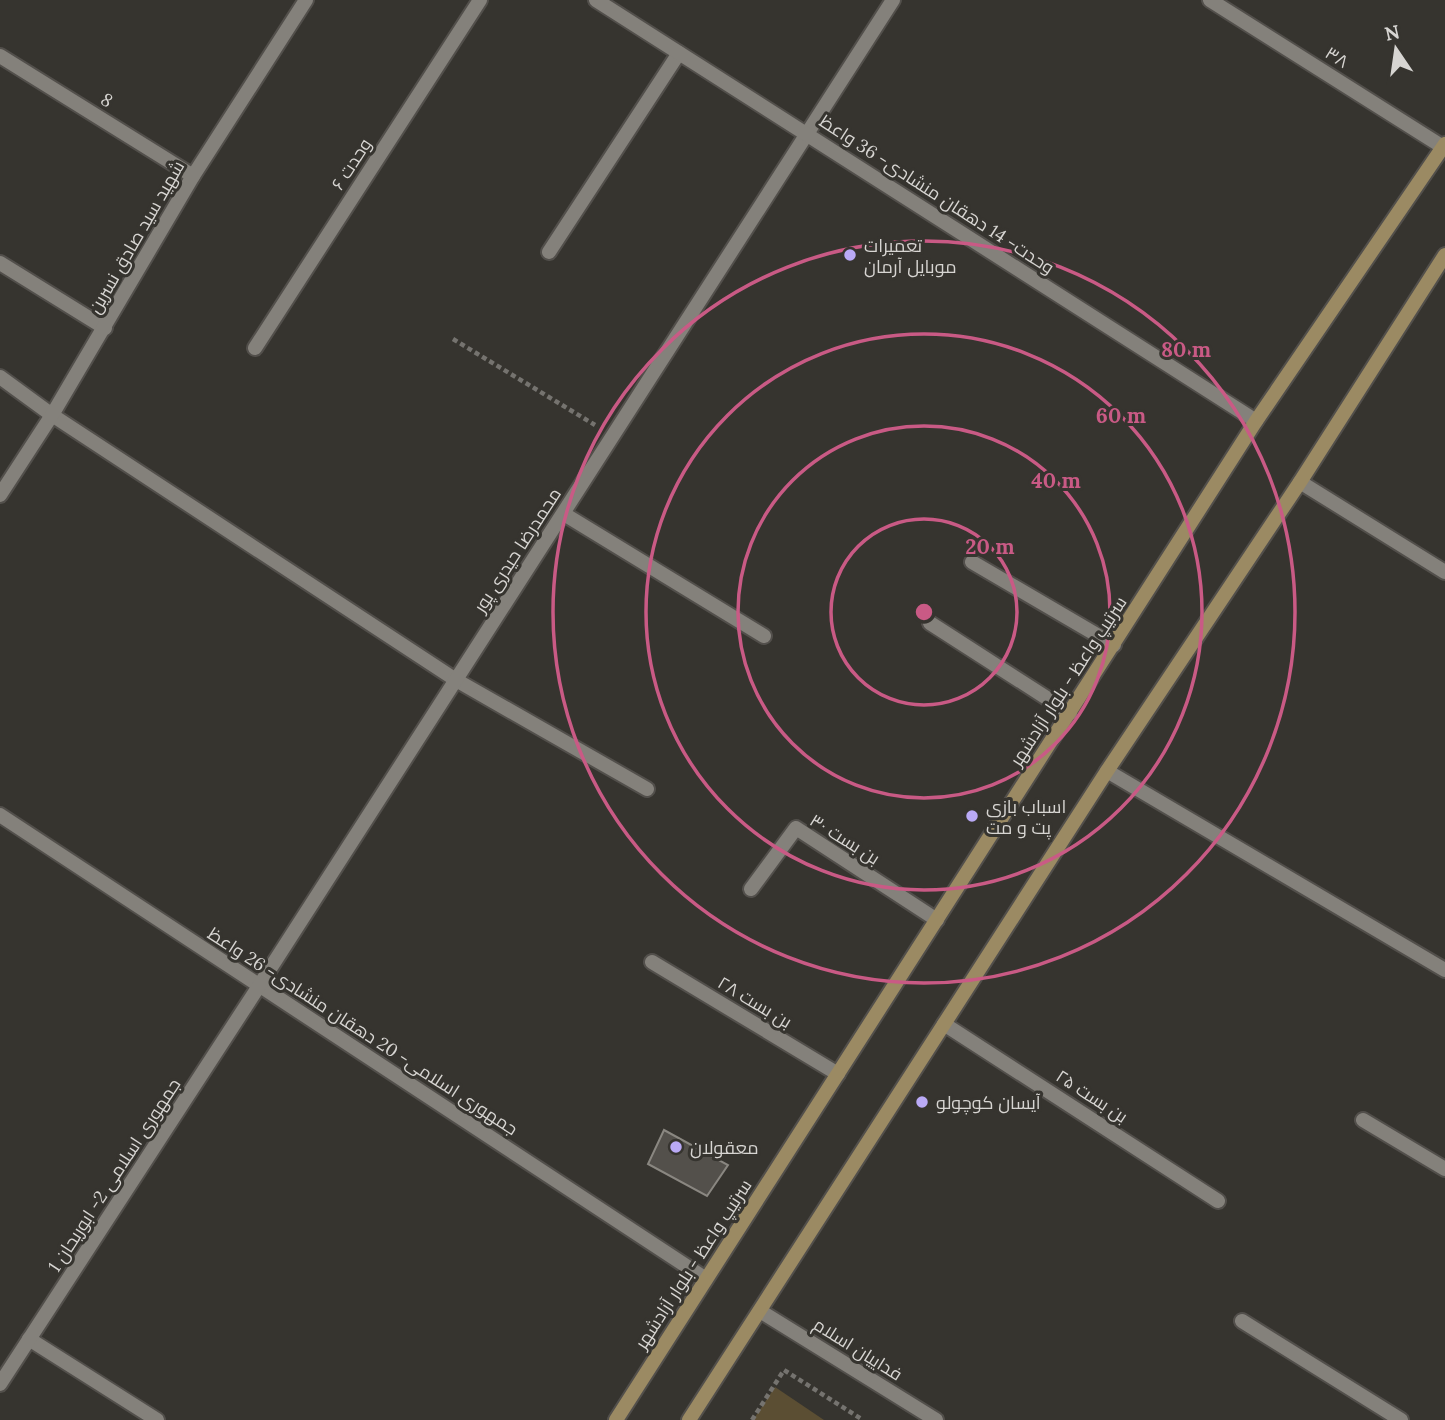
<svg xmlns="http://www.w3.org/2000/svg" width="1445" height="1420" font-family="Lora,Cairo,serif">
<rect width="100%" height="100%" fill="#36342f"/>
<!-- green -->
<path fill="#5b4e33" d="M 775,1387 L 824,1420 L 753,1420 Z"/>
<!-- building -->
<path fill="#53504b" stroke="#8a8781" stroke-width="2" d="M 664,1130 L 728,1165 L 707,1196 L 648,1164 Z"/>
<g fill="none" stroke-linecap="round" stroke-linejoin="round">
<defs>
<g id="minor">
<path d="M 1210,0 L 1443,147"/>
<path d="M 0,56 L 193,176"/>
<path d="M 549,252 L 679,53"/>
<path d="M 0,263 L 105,328"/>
<path d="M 255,348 L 480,0"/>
<path d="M 0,377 L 52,415 L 456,680 L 647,789"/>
<path d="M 1300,482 L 1445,572"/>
<path d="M 564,514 L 764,636"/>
<path d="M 972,562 L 1114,645"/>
<path d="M 930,623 L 1070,713"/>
<path d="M 1107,771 L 1445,970"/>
<path d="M 0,815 L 706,1279"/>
<path d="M 751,889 L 796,828 L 937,920"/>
<path d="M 652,962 L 838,1074"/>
<path d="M 944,1024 L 1218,1201"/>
<path d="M 1363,1120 L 1445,1169"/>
<path d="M 760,1311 L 936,1420"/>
<path d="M 1242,1321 L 1401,1420"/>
<path d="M 29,1339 L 157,1420"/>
<path d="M 0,1384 L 259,986 L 893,0"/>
</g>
<g id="tertiary">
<path d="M 596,0 L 1256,421"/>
<path d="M 0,495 L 52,415 L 193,176 L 306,0"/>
</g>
<g id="secondary">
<path d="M 616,1420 L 1256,421 L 1445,144"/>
<path d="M 689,1420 L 1107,771 L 1300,482 L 1445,255"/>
</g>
</defs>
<!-- minor casing -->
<use href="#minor" stroke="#524f4b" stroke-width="18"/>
<!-- tertiary casing -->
<use href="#tertiary" stroke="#524f4b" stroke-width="18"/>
<!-- secondary casing -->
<use href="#secondary" stroke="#524f4b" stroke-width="18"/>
<!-- path -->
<g stroke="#75736f" stroke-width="4.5" stroke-dasharray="5 3.5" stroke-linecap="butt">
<path d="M 453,339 L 595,425"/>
<path d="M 752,1420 L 784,1370 L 863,1420"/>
</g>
<!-- minor -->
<use href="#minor" stroke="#84817b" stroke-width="14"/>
<!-- tertiary -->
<use href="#tertiary" stroke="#84817b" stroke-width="14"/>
<!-- secondary -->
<use href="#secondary" stroke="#9b8a63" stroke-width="14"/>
</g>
<!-- distance rings -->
<g fill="none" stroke="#c95a85" stroke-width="3.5">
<circle cx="924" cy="612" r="93"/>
<circle cx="924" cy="612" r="186"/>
<circle cx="924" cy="612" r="278"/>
<circle cx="924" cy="612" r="371"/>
</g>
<!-- markers -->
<g fill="#baaaf6" stroke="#36342f" stroke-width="2.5">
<circle cx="850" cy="255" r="7"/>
<circle cx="972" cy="816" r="7"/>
<circle cx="922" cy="1102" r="7"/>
<circle cx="676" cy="1147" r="7"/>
</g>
<g text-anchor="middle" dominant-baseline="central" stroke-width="6" stroke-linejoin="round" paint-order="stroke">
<!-- street labels -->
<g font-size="18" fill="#d7d5d2" stroke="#36342f">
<text transform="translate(1337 57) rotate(32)">۳۸</text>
<text transform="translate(107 100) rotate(32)">8</text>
<text transform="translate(351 164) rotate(-57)">وحدت ۶</text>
<text transform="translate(937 194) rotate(33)">وحدت- 14 دهقان منشادی- 36 واعظ</text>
<text transform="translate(136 237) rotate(-60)">شهید سید صادق نسرین</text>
<text transform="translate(517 550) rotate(-57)">محمدرضا حیدری پور</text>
<text transform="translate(1068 681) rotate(-57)">سرتیپ واعظ - بلوار آزادشهر</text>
<text transform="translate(845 839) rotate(32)">بن بست ۳۰</text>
<text transform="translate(755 1002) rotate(31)">بن بست ۲۸</text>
<text transform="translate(363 1031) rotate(33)">جمهوری اسلامی- 20 دهقان منشادی- 26 واعظ</text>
<text transform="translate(1092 1096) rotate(33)">بن بست ۲۵</text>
<text transform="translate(114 1175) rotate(-57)">جمهوری اسلامی 2- ابوریحان 1</text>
<text transform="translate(693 1264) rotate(-57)">سرتیپ واعظ - بلوار آزادشهر</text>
<text transform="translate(858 1349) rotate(32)">فداییان اسلام</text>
</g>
<!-- poi labels -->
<g font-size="18" fill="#d7d5d2" stroke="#36342f" text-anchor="start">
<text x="864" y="245">تعمیرات<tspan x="864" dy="21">موبایل آرمان</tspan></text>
<text x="986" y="806">اسباب بازی<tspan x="986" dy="21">پت و مت</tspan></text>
<text x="936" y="1102">آیسان کوچولو</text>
<text x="690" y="1147">معقولان</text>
</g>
</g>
<circle cx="924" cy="612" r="10" fill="#c95a85" stroke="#36342f" stroke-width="3.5"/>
<g font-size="21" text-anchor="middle" font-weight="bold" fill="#c95a85" stroke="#36342f" stroke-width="6" stroke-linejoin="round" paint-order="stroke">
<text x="1186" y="357">80 m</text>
<text x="1121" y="423">60 m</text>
<text x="1056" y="488">40 m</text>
<text x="990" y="554">20 m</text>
</g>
<!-- north arrow -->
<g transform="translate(1396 49) rotate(347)" stroke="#36342f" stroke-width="5" paint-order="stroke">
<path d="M0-5L12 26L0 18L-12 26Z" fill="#d7d5d2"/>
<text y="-10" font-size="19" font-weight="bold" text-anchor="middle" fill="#d7d5d2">N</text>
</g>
</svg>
